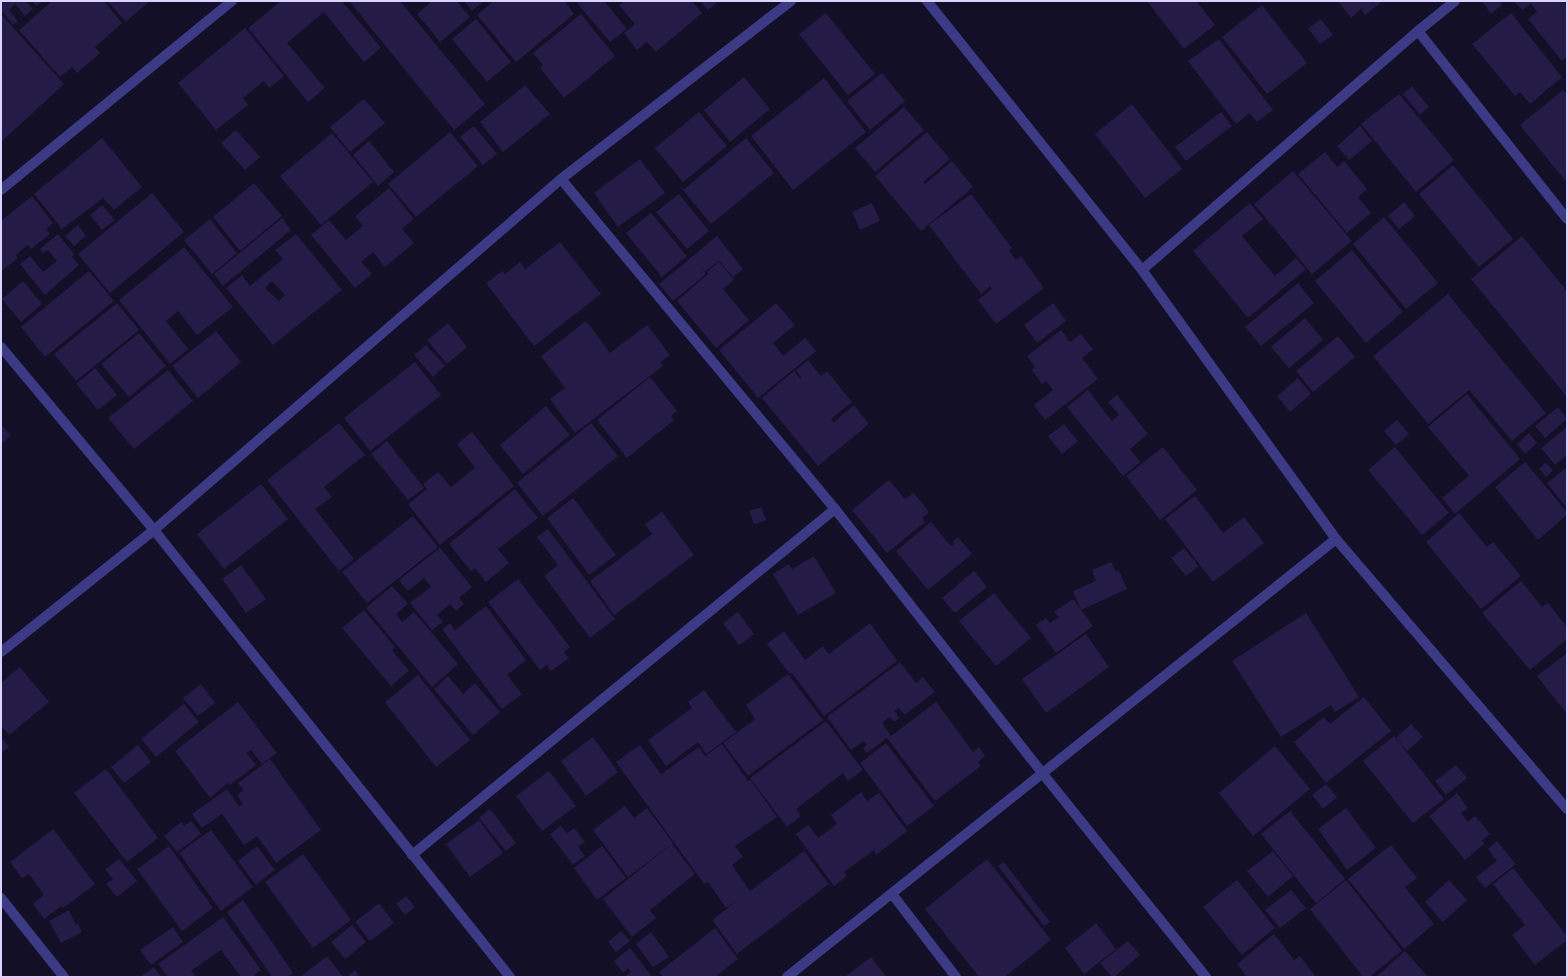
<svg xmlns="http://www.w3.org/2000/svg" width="1568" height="978" font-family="'Archivo Narrow',sans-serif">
<rect width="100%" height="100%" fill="#130f26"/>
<!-- building -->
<g fill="#241b47" fill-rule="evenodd">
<path d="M 1,1 L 26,1 L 33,9 L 25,16 L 15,4 L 9,10 L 18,21 L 13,25 L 1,10 Z"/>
<path d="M 32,1 L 43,1 L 36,6 Z"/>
<path d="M 52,1 L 104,1 L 122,23 L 95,47 L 100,53 L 77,73 L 72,67 L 60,77 L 19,30 Z"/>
<path d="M 107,1 L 150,1 L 126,22 Z"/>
<path d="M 281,1 L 342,1 L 381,48 L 364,62 L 324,12 L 287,43 L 325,88 L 308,102 L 248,28 Z"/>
<path d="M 349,1 L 400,1 L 485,104 L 454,130 Z"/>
<path d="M 432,1 L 457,1 L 470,17 L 440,42 L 417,14 Z"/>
<path d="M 464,1 L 484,1 L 472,11 Z"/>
<path d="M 494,1 L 568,1 L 566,3 L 574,14 L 516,62 L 477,15 Z"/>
<path d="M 579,1 L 604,1 L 627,29 L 610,42 L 577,3 Z"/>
<path d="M 624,1 L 692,1 L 702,13 L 656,52 L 647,42 L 637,50 L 624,33 L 635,24 L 619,5 Z"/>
<path d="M 700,1 L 719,1 L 708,10 Z"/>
<path d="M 1147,1 L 1196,1 L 1215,25 L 1184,49 Z"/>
<path d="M 1338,1 L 1383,1 L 1365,15 L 1361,9 L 1351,18 Z"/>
<path d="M 1482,1 L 1499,1 L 1502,5 L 1491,14 Z"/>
<path d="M 1514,1 L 1567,1 L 1567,57 L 1562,61 L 1528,19 L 1537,12 L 1531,4 L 1522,10 Z"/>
<path d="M 1262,5 L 1307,63 L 1267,94 L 1222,37 Z"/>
<path d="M 826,13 L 875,74 L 848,95 L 799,34 Z"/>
<path d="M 1511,13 L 1562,77 L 1530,104 L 1520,92 L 1515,96 L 1472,44 Z"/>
<path d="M 1,14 L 64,84 L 1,142 L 2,59 Z"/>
<path d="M 581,14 L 615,56 L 564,98 L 540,68 L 543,65 L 533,53 Z"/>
<path d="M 476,19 L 511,62 L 487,82 L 452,39 Z"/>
<path d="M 1321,19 L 1333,35 L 1320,44 L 1308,28 Z"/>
<path d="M 245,28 L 284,76 L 269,88 L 264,81 L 243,98 L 248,105 L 216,130 L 178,83 Z"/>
<path d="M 1219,39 L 1273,110 L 1257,122 L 1250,113 L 1236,124 L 1188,61 Z"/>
<path d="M 882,73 L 905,101 L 870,130 L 847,101 Z"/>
<path d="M 744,77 L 770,109 L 730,142 L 704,110 Z"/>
<path d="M 824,78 L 866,132 L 793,190 L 751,136 Z"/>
<path d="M 525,85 L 550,114 L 503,152 L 480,122 Z"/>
<path d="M 1412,86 L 1429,107 L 1420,115 L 1403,94 Z"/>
<path d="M 1563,90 L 1567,94 L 1567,183 L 1520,125 Z"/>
<path d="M 1399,94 L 1454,160 L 1416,192 L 1361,124 Z"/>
<path d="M 364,99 L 385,123 L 350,152 L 330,127 Z"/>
<path d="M 1132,104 L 1182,169 L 1145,198 L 1095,134 Z"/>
<path d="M 904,107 L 924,130 L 875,172 L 855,148 Z"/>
<path d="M 699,112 L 727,146 L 683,182 L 655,148 Z"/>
<path d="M 1221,112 L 1232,126 L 1186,161 L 1175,147 Z"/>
<path d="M 474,126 L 497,154 L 483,165 L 460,137 Z"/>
<path d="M 1360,126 L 1372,141 L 1349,160 L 1337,146 Z"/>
<path d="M 236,130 L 260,157 L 245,170 L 221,143 Z"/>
<path d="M 450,132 L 478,166 L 416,217 L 388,184 Z"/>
<path d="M 927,132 L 950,159 L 923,182 L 925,184 L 952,161 L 973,187 L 921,231 L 875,176 Z"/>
<path d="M 332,133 L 373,182 L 321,225 L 280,176 Z"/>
<path d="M 102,138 L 142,187 L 114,210 L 103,198 L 62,229 L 34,194 Z"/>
<path d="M 746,138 L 774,173 L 711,224 L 683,190 Z"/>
<path d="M 369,141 L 394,172 L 378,186 L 353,155 Z"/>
<path d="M 1325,152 L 1337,167 L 1344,161 L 1367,189 L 1358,197 L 1371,213 L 1347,233 L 1298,174 Z"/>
<path d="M 640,159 L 665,193 L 618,227 L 594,193 Z"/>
<path d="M 1453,165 L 1513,239 L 1479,267 L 1419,194 Z"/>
<path d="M 1293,171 L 1352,241 L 1312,274 L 1254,204 Z"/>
<path d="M 254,183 L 282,216 L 240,251 L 213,217 Z"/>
<path d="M 389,188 L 414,219 L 402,229 L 414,243 L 385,267 L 373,252 L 361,262 L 372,274 L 355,288 L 311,235 L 329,220 L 346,240 L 363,226 L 355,216 Z"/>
<path d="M 152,193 L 184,232 L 110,293 L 78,254 Z"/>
<path d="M 679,194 L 709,231 L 687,249 L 656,212 Z"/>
<path d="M 971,194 L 1012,248 L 1009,251 L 1016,260 L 1021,256 L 1044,288 L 996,324 L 978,300 L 992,289 L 990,286 L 981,294 L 929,225 Z"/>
<path d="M 32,196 L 53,223 L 46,229 L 50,234 L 31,249 L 28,245 L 16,255 L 18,258 L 1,271 L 1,221 Z"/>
<path d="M 1404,202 L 1415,216 L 1399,229 L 1388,216 Z"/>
<path d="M 872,203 L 880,221 L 860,230 L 852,212 Z"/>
<path d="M 1250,203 L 1263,219 L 1242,236 L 1275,276 L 1296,258 L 1306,269 L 1248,318 L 1193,251 Z"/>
<path d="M 102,205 L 115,220 L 102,230 L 90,215 Z"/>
<path d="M 651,213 L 687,256 L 662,277 L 626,233 Z"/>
<path d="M 1384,217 L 1438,283 L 1406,309 L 1353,244 Z"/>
<path d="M 282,218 L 291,230 L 223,286 L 214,274 Z"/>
<path d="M 210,219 L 237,253 L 212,274 L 184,240 Z"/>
<path d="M 78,225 L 86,236 L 74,246 L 65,236 Z"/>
<path d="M 58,234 L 74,254 L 72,257 L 79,265 L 45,295 L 20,264 L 30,256 L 43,272 L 57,261 L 48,250 L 43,253 L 40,249 Z"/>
<path d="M 296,234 L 342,290 L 273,345 L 226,288 L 242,275 L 250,286 L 283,259 L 275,250 ZM 272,281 L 285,295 L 279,301 L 265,288 Z"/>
<path d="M 717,236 L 743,269 L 733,277 L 719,261 L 705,272 L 695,259 L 706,274 L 673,301 L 659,284 Z"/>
<path d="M 1522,236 L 1567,291 L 1567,397 L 1471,279 Z"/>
<path d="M 560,242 L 601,294 L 534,346 L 486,283 L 502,271 L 505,274 L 520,262 L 525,269 Z"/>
<path d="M 184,247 L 233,307 L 197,335 L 178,311 L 166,321 L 188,349 L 170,364 L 119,300 Z"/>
<path d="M 1352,250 L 1403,312 L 1366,343 L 1315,281 Z"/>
<path d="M 719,262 L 734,280 L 723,289 L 749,320 L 716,348 L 677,301 L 708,274 L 707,272 Z"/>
<path d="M 89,271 L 114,301 L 45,357 L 21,327 Z"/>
<path d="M 23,281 L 42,304 L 21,322 L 2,299 Z"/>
<path d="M 1298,283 L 1314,303 L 1261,346 L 1245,327 Z"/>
<path d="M 1448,294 L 1546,413 L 1512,441 L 1469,390 L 1428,424 L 1373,356 Z"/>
<path d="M 117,303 L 139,330 L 76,381 L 54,354 Z"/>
<path d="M 776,303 L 795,325 L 773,343 L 783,356 L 805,338 L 816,351 L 758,398 L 719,350 Z"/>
<path d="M 1053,303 L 1066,321 L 1037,343 L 1024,325 Z"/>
<path d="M 1305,318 L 1323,340 L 1289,368 L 1271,347 Z"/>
<path d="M 586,321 L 610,353 L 647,325 L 670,355 L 661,362 L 663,366 L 575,433 L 550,399 L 565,388 L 541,356 Z"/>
<path d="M 448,323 L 467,347 L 447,364 L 427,340 Z"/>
<path d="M 1061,330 L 1070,342 L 1081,334 L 1093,349 L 1082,358 L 1098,379 L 1045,420 L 1034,405 L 1053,390 L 1046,381 L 1042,384 L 1032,370 L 1035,367 L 1027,356 Z"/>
<path d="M 216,331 L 241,362 L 198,398 L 172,366 Z"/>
<path d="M 139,333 L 166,366 L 129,397 L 101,364 Z"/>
<path d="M 1338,336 L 1355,357 L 1313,392 L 1296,371 Z"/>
<path d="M 426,345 L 445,366 L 433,377 L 414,355 Z"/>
<path d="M 808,360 L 821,376 L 827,371 L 852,402 L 831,419 L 834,422 L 854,405 L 869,424 L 818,466 L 762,398 L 794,371 L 800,378 L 801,377 L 796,370 Z"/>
<path d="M 415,362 L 441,395 L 370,451 L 344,418 Z"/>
<path d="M 95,368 L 117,395 L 98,410 L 76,384 Z"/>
<path d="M 168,370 L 193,401 L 134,449 L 108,418 Z"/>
<path d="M 650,377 L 677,411 L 671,416 L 674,420 L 627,458 L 597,420 Z"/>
<path d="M 1298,378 L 1311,394 L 1290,412 L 1277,396 Z"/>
<path d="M 1088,390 L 1112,421 L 1119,415 L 1108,402 L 1117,395 L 1148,434 L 1130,449 L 1140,462 L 1123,476 L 1067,407 Z"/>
<path d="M 1467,394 L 1520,459 L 1455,514 L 1442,498 L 1469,476 L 1428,427 Z"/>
<path d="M 546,406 L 570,435 L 523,474 L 500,445 Z"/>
<path d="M 1558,407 L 1567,419 L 1545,438 L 1535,426 Z"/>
<path d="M 1397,420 L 1409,434 L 1396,445 L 1384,431 Z"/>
<path d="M 339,423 L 365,455 L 324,487 L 332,497 L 315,509 L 354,559 L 339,571 L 267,480 Z"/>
<path d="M 591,423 L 618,456 L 543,516 L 517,483 Z"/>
<path d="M 1,424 L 11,436 L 1,444 Z"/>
<path d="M 1064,424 L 1078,441 L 1062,454 L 1048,436 Z"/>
<path d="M 1567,427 L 1567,455 L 1555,465 L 1541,448 Z"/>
<path d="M 472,432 L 514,486 L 440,545 L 408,504 L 427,489 L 423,484 L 438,472 L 451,487 L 475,468 L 457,444 Z"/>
<path d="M 1529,433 L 1537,443 L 1525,454 L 1517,444 Z"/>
<path d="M 387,441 L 424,488 L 408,500 L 371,454 Z"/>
<path d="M 1163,447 L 1197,490 L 1160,520 L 1126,476 Z"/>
<path d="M 1395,447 L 1449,513 L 1422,535 L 1368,470 Z"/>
<path d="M 1525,462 L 1567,512 L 1567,515 L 1538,540 L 1495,487 Z"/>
<path d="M 1546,462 L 1553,471 L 1546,477 L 1539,469 Z"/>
<path d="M 1567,467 L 1567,508 L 1547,483 Z"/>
<path d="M 889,480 L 905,499 L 914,493 L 929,512 L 922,518 L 925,522 L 887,553 L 852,510 Z"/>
<path d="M 261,484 L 288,519 L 224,569 L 197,534 Z"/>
<path d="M 515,489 L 538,518 L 498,549 L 509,563 L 486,582 L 475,568 L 471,571 L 449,544 Z"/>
<path d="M 1195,496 L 1223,533 L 1244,517 L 1264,543 L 1213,582 L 1165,519 Z"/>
<path d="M 573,498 L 616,555 L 589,575 L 547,518 Z"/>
<path d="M 761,507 L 766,520 L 754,524 L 749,511 Z"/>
<path d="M 662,512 L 694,555 L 614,615 L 590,581 L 652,534 L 645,524 Z"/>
<path d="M 1459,513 L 1487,547 L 1493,542 L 1521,576 L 1481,609 L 1426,542 Z"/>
<path d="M 413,516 L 438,547 L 367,603 L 342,572 Z"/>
<path d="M 931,522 L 951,546 L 954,544 L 952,542 L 958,537 L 972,554 L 928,590 L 896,551 Z"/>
<path d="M 548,529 L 615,619 L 590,638 L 544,576 L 558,565 L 537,537 Z"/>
<path d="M 440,548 L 472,587 L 459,598 L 464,604 L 456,611 L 450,604 L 437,615 L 443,622 L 432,630 L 410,603 L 431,587 L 424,578 L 408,591 L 399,580 Z"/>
<path d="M 1184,548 L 1199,566 L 1186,576 L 1171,558 Z"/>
<path d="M 814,556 L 836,593 L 798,615 L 773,574 L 789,564 L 792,569 Z"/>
<path d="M 1111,562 L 1116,572 L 1119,571 L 1127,589 L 1081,610 L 1073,591 L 1096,581 L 1092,570 Z"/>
<path d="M 241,565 L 266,599 L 246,613 L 222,579 Z"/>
<path d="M 974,571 L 987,587 L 955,613 L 942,598 Z"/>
<path d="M 518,579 L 570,647 L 564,652 L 569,658 L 551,671 L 547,665 L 540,670 L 488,602 Z"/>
<path d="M 1521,581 L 1542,607 L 1548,603 L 1567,627 L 1567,639 L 1530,670 L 1482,613 Z"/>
<path d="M 392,586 L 408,604 L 396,614 L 402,622 L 414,612 L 458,664 L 432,687 L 366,608 Z"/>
<path d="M 994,593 L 1031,638 L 996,666 L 959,621 Z"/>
<path d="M 1073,599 L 1093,626 L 1056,653 L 1036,625 L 1046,618 L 1050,623 L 1059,617 L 1054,612 Z"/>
<path d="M 486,606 L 526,660 L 507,675 L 522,694 L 502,709 L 442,629 L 450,623 L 455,630 Z"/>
<path d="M 364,610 L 395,647 L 392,650 L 409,671 L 391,686 L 342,628 Z"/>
<path d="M 738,612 L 754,634 L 739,645 L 723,623 Z"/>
<path d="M 1306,613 L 1359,697 L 1335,712 L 1331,705 L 1281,737 L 1232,661 Z"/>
<path d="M 870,623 L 897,661 L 824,716 L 792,673 L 790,674 L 767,644 L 784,631 L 805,660 L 823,646 L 829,654 Z"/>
<path d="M 1086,634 L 1109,667 L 1046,713 L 1022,679 Z"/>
<path d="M 1567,653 L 1567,714 L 1537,676 Z"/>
<path d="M 900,662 L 916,683 L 923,677 L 935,692 L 904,715 L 899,708 L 895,711 L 899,718 L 894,722 L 890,717 L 882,723 L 891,736 L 936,702 L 973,752 L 979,747 L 985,756 L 978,762 L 981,766 L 935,801 L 887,738 L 867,753 L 863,748 L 867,745 L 864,741 L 851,750 L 827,717 Z"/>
<path d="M 20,667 L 49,702 L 9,735 L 1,726 L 1,683 Z"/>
<path d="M 788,674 L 823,720 L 748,776 L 723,743 L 755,719 L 746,705 Z"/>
<path d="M 418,675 L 470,740 L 436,767 L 385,702 Z"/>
<path d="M 448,676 L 463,694 L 475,683 L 500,712 L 473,735 L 434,689 Z"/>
<path d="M 201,684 L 215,703 L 198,716 L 183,698 Z"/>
<path d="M 704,690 L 736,732 L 706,754 L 698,742 L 666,766 L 648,740 L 692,708 L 688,702 Z"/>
<path d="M 1364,697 L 1391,731 L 1326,783 L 1294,742 L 1324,717 L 1330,724 Z"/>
<path d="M 238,702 L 277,753 L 262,764 L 251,750 L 247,753 L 256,765 L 230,785 L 228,783 L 210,798 L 175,751 Z"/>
<path d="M 184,704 L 199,722 L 156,757 L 141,739 Z"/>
<path d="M 826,721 L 863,770 L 848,781 L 843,773 L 796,809 L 801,816 L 787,827 L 750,778 Z"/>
<path d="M 1411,724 L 1423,737 L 1407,751 L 1396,738 Z"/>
<path d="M 1394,736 L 1444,799 L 1413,823 L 1363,761 Z"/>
<path d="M 1,737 L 9,747 L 1,753 Z"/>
<path d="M 593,737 L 618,772 L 586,796 L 561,761 Z"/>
<path d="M 886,743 L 934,806 L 907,826 L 860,763 Z"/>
<path d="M 722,744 L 748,781 L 750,779 L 777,817 L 735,846 L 743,857 L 732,865 L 750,891 L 804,851 L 829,884 L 737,954 L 712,920 L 738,900 L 726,908 L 708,882 L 704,884 L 616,762 L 640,745 L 661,774 L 699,747 L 705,756 Z"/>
<path d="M 138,745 L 151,762 L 124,783 L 111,767 Z"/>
<path d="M 1275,746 L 1310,789 L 1253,836 L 1219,793 Z"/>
<path d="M 270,759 L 321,830 L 276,863 L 257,836 L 244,845 L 222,814 L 202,828 L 192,814 L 227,789 L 239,806 L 243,804 L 237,795 L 243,790 L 238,783 Z"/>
<path d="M 1456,765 L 1467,778 L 1446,795 L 1435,781 Z"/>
<path d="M 106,769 L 158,838 L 127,862 L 74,793 Z"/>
<path d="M 549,771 L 576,806 L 542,831 L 516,796 Z"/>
<path d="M 1326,784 L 1337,797 L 1323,809 L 1312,795 Z"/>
<path d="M 861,792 L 867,801 L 879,793 L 907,831 L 876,855 L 874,850 L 844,872 L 847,876 L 834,886 L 796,834 L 808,825 L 818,838 L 837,824 L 831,815 Z"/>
<path d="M 1457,793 L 1468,808 L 1461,813 L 1468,822 L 1475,816 L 1490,834 L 1482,840 L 1484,844 L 1465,860 L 1429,816 Z"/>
<path d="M 625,806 L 634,818 L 647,808 L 673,843 L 628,877 L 593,830 Z"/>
<path d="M 1346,808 L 1376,848 L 1347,870 L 1318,829 Z"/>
<path d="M 490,809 L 516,843 L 506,851 L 479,818 Z"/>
<path d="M 1290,811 L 1345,879 L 1316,903 L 1261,834 Z"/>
<path d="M 479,820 L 503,853 L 470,877 L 446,844 Z"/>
<path d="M 191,821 L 201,834 L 177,852 L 164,836 L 181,822 L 184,826 Z"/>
<path d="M 561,826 L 567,833 L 574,828 L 585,842 L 578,847 L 585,856 L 573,865 L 550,834 Z"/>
<path d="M 53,829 L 95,884 L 63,908 L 61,906 L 44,919 L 33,904 L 44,895 L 29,874 L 22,878 L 10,862 Z"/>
<path d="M 211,830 L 253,887 L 221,911 L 179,853 Z"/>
<path d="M 1497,841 L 1516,864 L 1485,888 L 1476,877 L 1497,861 L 1488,849 Z"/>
<path d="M 672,844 L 695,874 L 650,910 L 656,918 L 632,937 L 603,899 Z"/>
<path d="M 1391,845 L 1417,878 L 1405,887 L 1434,924 L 1404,949 L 1348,879 Z"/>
<path d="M 169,846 L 213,908 L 182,931 L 137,869 Z"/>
<path d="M 257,846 L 275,870 L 256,885 L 238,861 Z"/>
<path d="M 602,846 L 626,878 L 597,900 L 574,868 Z"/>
<path d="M 1273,851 L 1293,876 L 1268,897 L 1247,871 Z"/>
<path d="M 303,854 L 351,920 L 313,948 L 265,882 Z"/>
<path d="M 119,859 L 137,881 L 117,897 L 106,884 L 113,879 L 105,869 Z"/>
<path d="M 987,859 L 1051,940 L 1005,977 L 979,977 L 925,909 Z"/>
<path d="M 1004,862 L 1050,922 L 1044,926 L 998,866 Z"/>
<path d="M 1513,868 L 1567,936 L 1567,940 L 1535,965 L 1512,935 L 1525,925 L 1493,884 Z"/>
<path d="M 1237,880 L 1275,928 L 1242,955 L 1203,907 Z"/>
<path d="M 1346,880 L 1402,951 L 1369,977 L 1363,977 L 1310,909 Z"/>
<path d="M 1449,880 L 1467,900 L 1443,922 L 1425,902 Z"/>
<path d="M 1291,890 L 1306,908 L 1280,928 L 1265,910 Z"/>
<path d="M 406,896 L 415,907 L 405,915 L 396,904 Z"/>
<path d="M 243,900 L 293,973 L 287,977 L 272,977 L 227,912 Z"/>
<path d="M 379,903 L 394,923 L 370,941 L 355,922 Z"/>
<path d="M 69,910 L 76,925 L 78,924 L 82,932 L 61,943 L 49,921 Z"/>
<path d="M 223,917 L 261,970 L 252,977 L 241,977 L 221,950 L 191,971 L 196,977 L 168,977 L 158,964 Z"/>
<path d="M 1096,923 L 1116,949 L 1084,974 L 1065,948 Z"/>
<path d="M 352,925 L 366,942 L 345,959 L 331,942 Z"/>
<path d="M 173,927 L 183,942 L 151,965 L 140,950 Z"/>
<path d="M 715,928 L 738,959 L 715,977 L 663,977 L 659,972 Z"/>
<path d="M 621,931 L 630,941 L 616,952 L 608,942 Z"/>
<path d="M 651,932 L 669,957 L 653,967 L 636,944 Z"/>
<path d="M 1274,934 L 1294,960 L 1300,956 L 1316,977 L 1247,977 L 1237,964 Z"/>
<path d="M 1128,941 L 1140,955 L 1114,977 L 1112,977 L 1100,963 Z"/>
<path d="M 630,948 L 652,977 L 624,977 L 631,972 L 628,968 L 623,973 L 614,961 Z"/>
<path d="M 1405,951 L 1428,977 L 1376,977 Z"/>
<path d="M 327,956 L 343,977 L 300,977 Z"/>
<path d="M 871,957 L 886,977 L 845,977 Z"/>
<path d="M 154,967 L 161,977 L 140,977 Z"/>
<path d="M 355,970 L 360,977 L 347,977 Z"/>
</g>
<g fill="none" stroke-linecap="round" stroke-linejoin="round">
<!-- minor -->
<g stroke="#3d3a85" stroke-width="10">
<path d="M 927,1 L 1142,270 L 1336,539 L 1567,809"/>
<path d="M 1418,31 L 1567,219"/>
<path d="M 561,179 L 835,509 L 1043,774 L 1206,977"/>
<path d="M 1,190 L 232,1"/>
<path d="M 1142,270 L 1418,31 L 1455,1"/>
<path d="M 1,347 L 154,530 L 510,977"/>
<path d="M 1,652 L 154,530 L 561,179 L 791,1"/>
<path d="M 412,855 L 835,509"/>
<path d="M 892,894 L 956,977"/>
<path d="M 1,898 L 64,977"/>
<path d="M 787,977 L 1336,539"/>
</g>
</g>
<!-- border -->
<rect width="1568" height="978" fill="none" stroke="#d9d4ff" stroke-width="4"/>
</svg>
